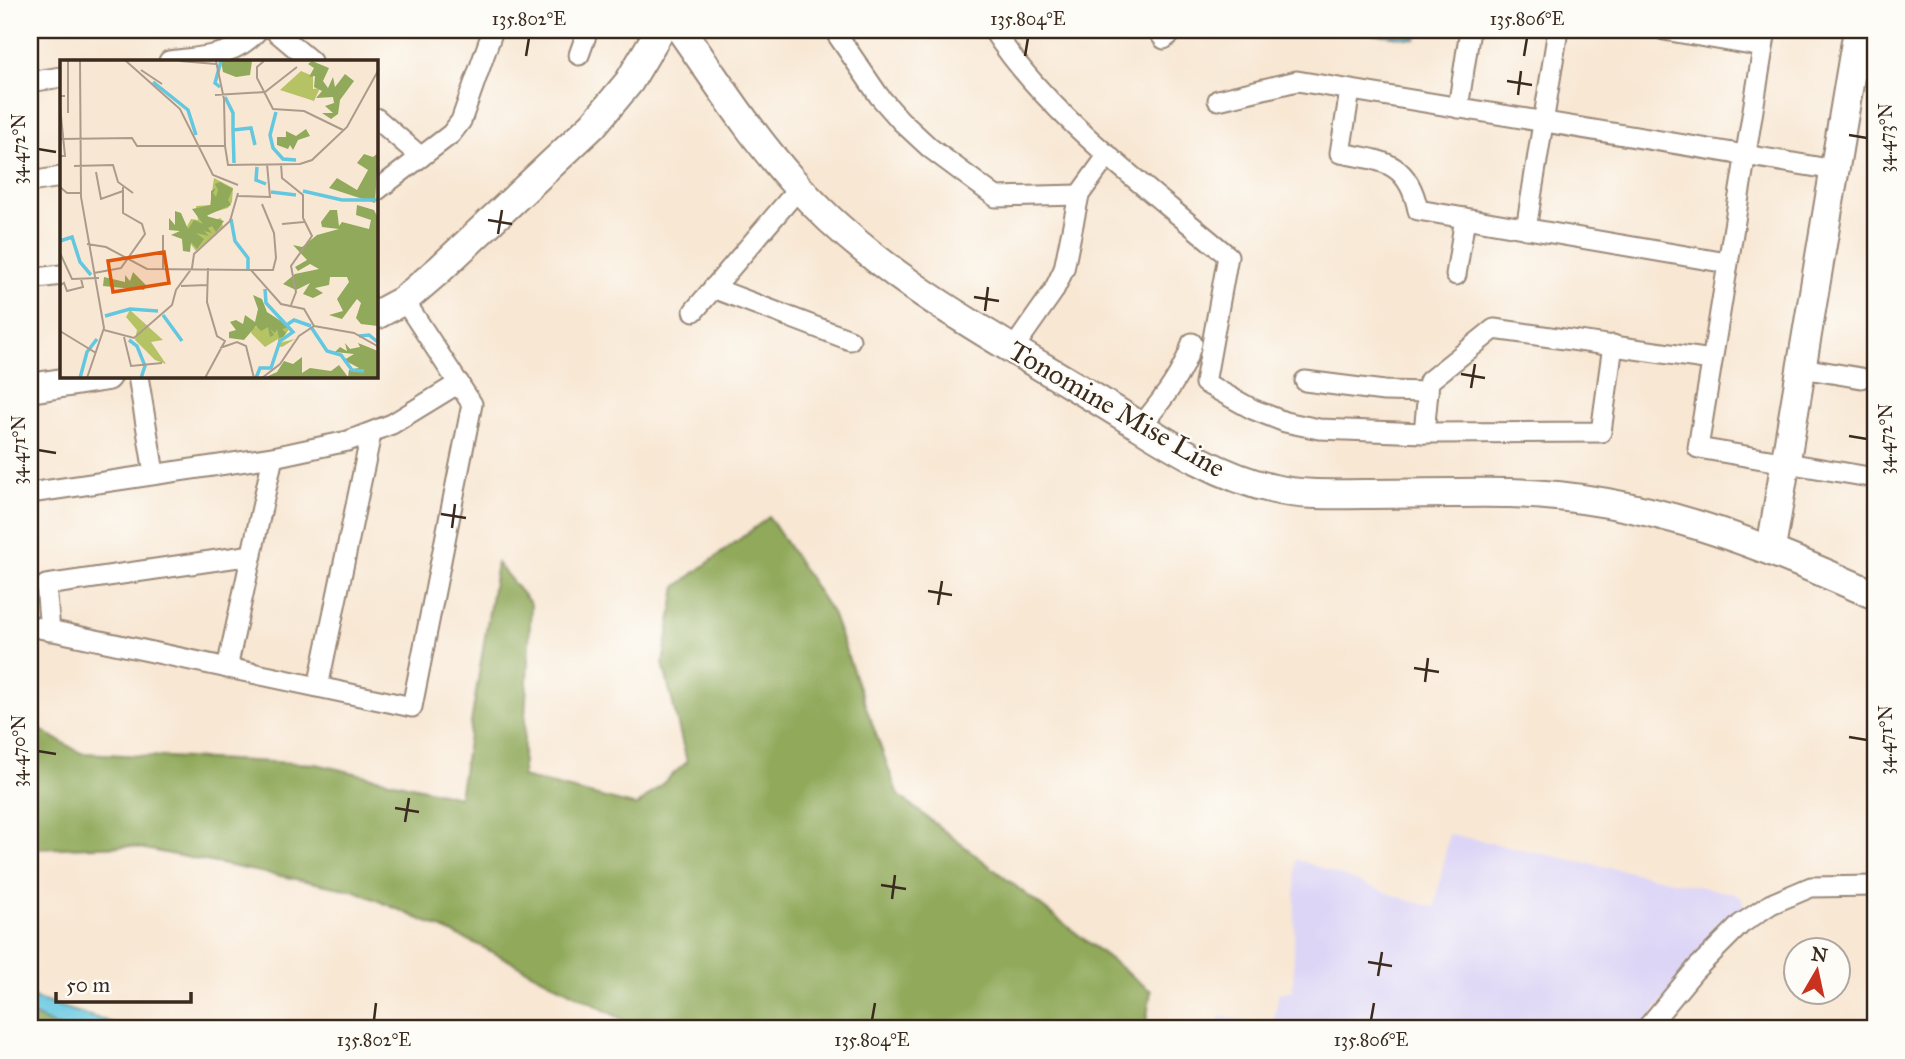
<svg xmlns="http://www.w3.org/2000/svg" width="1905" height="1059" font-family="'IM FELL Great Primer',serif">
<rect width="100%" height="100%" fill="#fdfcf7"/>
<filter id="ink" filterUnits="userSpaceOnUse"><feTurbulence type="fractalNoise" baseFrequency=".0143" numOctaves="2"/><feDisplacementMap in="SourceGraphic" scale="14" xChannelSelector="R" yChannelSelector="G"/><feConvolveMatrix kernelMatrix="1 2 1 2 8 2 1 2 1" color-interpolation-filters="sRGB"/></filter>
<filter id="wash" filterUnits="userSpaceOnUse"><feTurbulence type="fractalNoise" baseFrequency=".00686" numOctaves="4" result="noise"/><feDisplacementMap in="SourceGraphic" scale="28" xChannelSelector="R" yChannelSelector="G"/><feGaussianBlur stdDeviation="1.57" result="paint"/><feColorMatrix in="noise" values="0 0 0 0 0 0 0 0 0 0 0 0 0 0 0 0 0 1.4 0 .05"/><feComposite in="paint" operator="in"/></filter>
<g filter="url(#wash)">
<rect width="100%" height="100%" fill="#f8e7d3"/>
<!-- built -->
<path fill="#ddd5f6" d="M 1449,834 L 1735,894 L 1743,899 L 1744,909 L 1639,1029 L 1217,1029 L 1220,1016 L 1272,1028 L 1279,992 L 1293,992 L 1296,859 L 1410,901 L 1435,907 Z"/>
<!-- forest -->
<g fill="#90a95a" stroke="#666a3c" stroke-width="2">
<path d="M 769,517 L 832,613 L 898,795 L 1151,991 L 1145,1029 L 641,1029 L 477,944 L 356,891 L 130,846 L 30,849 L 30,724 L 81,753 L 316,764 L 459,797 L 497,563 L 531,604 L 522,777 L 637,806 L 687,762 L 663,663 L 676,587 Z"/>
<path d="M 30,1014 L 63,1029 L 30,1029 Z"/>
</g>
<!-- water -->
<g fill="#63c7e0" stroke="#4f787f" stroke-width="2">
<path d="M 1346,30 L 1417,30 L 1416,39 Z"/>
<path d="M 30,997 L 131,1029 L 63,1029 L 30,1014 Z"/>
</g>
</g>
<g filter="url(#ink)">
<g fill="none" stroke-linecap="round" stroke-linejoin="round">
<defs>
<g id="street">
<path d="M 274,30 L 311,61"/>
<path d="M 834,30 L 879,96 L 901,121 L 930,148 L 996,197 L 1079,195"/>
<path d="M 993,30 C 1050,118 1148,188 1228,256 L 1205,383 L 1252,409 L 1285,422 L 1319,429 L 1424,433 L 1601,432 L 1613,345"/>
<path d="M 1157,30 L 1164,39 L 1175,30"/>
<path d="M 1664,30 L 1763,47"/>
<path d="M 1766,30 L 1698,448 L 1875,478"/>
<path d="M 579,55 L 588,30"/>
<path d="M 1853,59 L 1875,63"/>
<path d="M 169,61 C 201,57 236,57 258,30"/>
<path d="M 30,82 L 61,77"/>
<path d="M 1350,91 L 1340,153 C 1383,161 1408,161 1418,210 L 1727,263"/>
<path d="M 1218,100 L 1297,81 L 1835,170"/>
<path d="M 1458,108 L 1470,30"/>
<path d="M 376,118 L 421,157"/>
<path d="M 30,182 L 61,177"/>
<path d="M 376,191 L 451,134 L 461,121 L 493,30"/>
<path d="M 1526,229 L 1558,30"/>
<path d="M 1456,275 L 1465,218"/>
<path d="M 30,279 L 61,275"/>
<path d="M 713,288 L 850,340"/>
<path d="M 694,311 L 799,188"/>
<path d="M 1013,349 L 1053,292 L 1064,269 L 1079,195 L 1108,155"/>
<path d="M 1802,368 L 1861,378"/>
<path d="M 138,376 L 154,473"/>
<path d="M 1305,381 L 1384,391 L 1428,392"/>
<path d="M 1141,426 C 1162,400 1183,375 1192,343"/>
<path d="M 1424,433 L 1429,381 L 1494,329 L 1712,360"/>
<path d="M 30,493 L 273,457 L 348,441 L 392,424 L 459,383"/>
<path d="M 30,626 L 412,707 L 472,404 L 404,300"/>
<path d="M 50,631 L 46,585 L 252,555"/>
<path d="M 227,668 L 273,457"/>
<path d="M 318,687 L 371,434"/>
<path d="M 1646,1029 L 1695,970 L 1741,924 L 1771,904 L 1811,887 L 1875,886"/>
</g>
<g id="secondary">
<path d="M 681,30 C 718,83 753,138 797,186 C 879,277 992,336 1096,399 C 1153,433 1208,474 1274,489 C 1304,496 1335,494 1364,494 C 1413,494 1462,492 1510,493 C 1644,496 1755,542 1875,595"/>
<path d="M 376,315 L 404,300 L 439,270 L 593,125 L 629,82 L 660,30"/>
<path d="M 30,388 L 107,376"/>
<path d="M 1771,549 L 1858,30"/>
</g>
</defs>
<!-- street casing -->
<use href="#street" stroke="#9a8878" stroke-width="23"/>
<!-- secondary casing -->
<use href="#secondary" stroke="#9a8878" stroke-width="32"/>
<!-- street -->
<use href="#street" stroke="#fff" stroke-width="19"/>
<!-- secondary -->
<use href="#secondary" stroke="#fff" stroke-width="28"/>
</g>
</g>
<!-- ticks -->
<path fill="none" stroke="#3b2a1e" stroke-width="2.5" d="M 526,56 L 529,38M 1025,56 L 1028,38M 1524,56 L 1527,38M 1507,81 L 1532,85M 1518,95 L 1521,71M 1849,135 L 1867,138M 38,149 L 56,152M 488,220 L 512,224M 498,234 L 502,210M 974,297 L 999,301M 985,311 L 988,287M 1461,374 L 1485,378M 1471,388 L 1475,364M 1849,436 L 1867,439M 38,450 L 56,453M 441,514 L 466,518M 452,528 L 455,504M 928,591 L 952,595M 938,605 L 942,581M 1414,668 L 1439,672M 1425,682 L 1428,658M 1849,737 L 1867,740M 38,751 L 56,754M 395,808 L 419,812M 405,822 L 409,798M 881,885 L 906,889M 892,899 L 895,875M 1368,962 L 1392,966M 1378,976 L 1382,952M 374,1020 L 376,1003M 872,1020 L 875,1003M 1371,1020 L 1374,1003"/>
<g text-anchor="middle" dominant-baseline="central" stroke-width="5" stroke-linejoin="round" paint-order="stroke">
<!-- street labels -->
<g font-size="28" fill="#3b2a1e" stroke="#fdfcf7">
<text transform="translate(1117 409) rotate(30)">Tonomine Mise Line</text>
</g>
</g>
<!-- overview -->
<g transform="translate(60 60)">
<rect width="318" height="318" fill="#f8e7d3"/>
<path d="M 241,11 L 253,16 L 253,29 L 260,28 L 254,41 L 220,30 ZM 154,118 L 173,128 L 172,142 L 168,148 L 147,154 L 150,161 L 161,158 L 163,167 L 136,191 L 123,174 L 131,159 L 138,160 L 136,146 L 150,145 ZM 70,250 L 103,280 L 91,282 L 106,304 L 95,300 L 75,280 L 77,270 L 66,257 ZM 222,262 L 230,268 L 219,283 L 235,279 L 222,287 L 218,286 L 218,279 L 205,287 L 191,273 L 192,268 Z" fill="#b6c365"/>
<path d="M 161,1 L 192,1 L 190,15 L 176,17 L 163,12 ZM 252,1 L 269,8 L 263,21 L 268,28 L 273,17 L 275,27 L 285,14 L 294,21 L 280,40 L 278,54 L 271,59 L 262,53 L 273,53 L 265,46 L 274,43 L 273,37 L 256,38 L 262,31 L 254,27 L 255,16 L 249,17 L 254,8 L 248,4 ZM 246,69 L 250,76 L 238,80 L 233,90 L 230,85 L 228,89 L 217,85 L 217,77 L 226,77 L 226,71 L 236,76 ZM 318,93 L 315,143 L 269,128 L 277,118 L 297,130 L 308,110 L 297,103 L 304,94 L 313,97 ZM 160,122 L 173,129 L 168,140 L 171,145 L 146,156 L 164,161 L 156,172 L 152,166 L 148,168 L 152,173 L 144,171 L 149,176 L 136,173 L 144,179 L 137,189 L 131,182 L 130,192 L 123,191 L 122,179 L 111,175 L 120,171 L 109,170 L 109,158 L 115,165 L 115,151 L 121,153 L 128,169 L 134,160 L 143,164 L 132,149 L 151,145 L 151,131 L 156,128 L 153,133 L 156,137 L 158,130 L 155,124 ZM 297,145 L 314,150 L 319,160 L 318,266 L 301,264 L 296,258 L 301,243 L 297,239 L 282,259 L 269,255 L 283,251 L 277,239 L 289,222 L 287,217 L 270,217 L 269,225 L 255,228 L 263,233 L 253,238 L 243,234 L 250,223 L 236,230 L 223,224 L 235,214 L 259,209 L 250,204 L 238,211 L 235,207 L 247,200 L 233,185 L 242,187 L 257,175 L 279,169 L 262,167 L 261,162 L 270,150 L 277,150 L 279,166 L 282,162 L 309,169 L 311,160 L 296,155 ZM 73,212 L 86,225 L 84,230 L 43,226 L 44,217 L 65,222 L 65,215 L 70,221 ZM 193,235 L 202,239 L 207,252 L 230,267 L 222,269 L 226,273 L 223,277 L 219,278 L 217,269 L 215,273 L 210,269 L 214,275 L 210,277 L 208,267 L 201,271 L 196,266 L 184,280 L 169,278 L 169,272 L 176,270 L 170,262 L 176,260 L 183,264 L 185,255 L 195,262 L 198,249 ZM 285,283 L 290,289 L 300,287 L 298,283 L 318,291 L 318,318 L 204,318 L 217,312 L 224,301 L 233,304 L 242,297 L 242,313 L 250,308 L 271,311 L 279,305 L 288,317 L 289,310 L 299,308 L 284,300 L 294,294 L 275,292 L 280,287 L 287,291 Z" fill="#90a95a"/>
<path fill="none" stroke="#63c7e0" stroke-width="3.5" d="M 93,22 L 128,50 L 136,75M 160,27 L 155,23 L 161,1M 165,37 L 173,53 L 173,70M 216,52 L 210,75 L 213,88 L 223,99 L 236,100M 174,103 L 173,70 L 191,68 L 195,85M 197,107 L 196,120 L 206,124M 243,131 L 282,140 L 319,140M 211,132 L 236,135M 171,159 L 175,181 L 188,198 L 188,210M 0,181 L 12,177 L 20,202 L 31,215M 103,255 L 122,281M 45,256 L 70,249 L 98,251M 228,264 L 234,260 L 251,266M 251,267 L 267,291 L 281,295 L 292,310 L 304,311M 299,276 L 309,275 L 319,283M 69,280 L 77,286 L 85,306 L 81,318M 20,318 L 27,292 L 37,279M 196,318 L 200,308 L 211,308 L 220,281 L 233,272 L 206,243 L 205,229"/>
<path fill="none" stroke="#ac9b8b" stroke-width="2" d="M 20,1 L 21,137 L 44,268 L 27,318M 66,1 L 120,49 L 153,115 L 178,125M 120,1 L 156,4M 156,1 L 164,39 L 165,86M 204,1 L 197,7 L 197,18 L 213,49 L 244,51 L 283,70M 81,10 L 102,24M 0,19 L 0,36 L 5,36M 155,35 L 205,32 L 237,7M 0,46 L 5,96 L 0,96M 8,53 L 8,1M 0,79 L 72,78 L 77,86 L 165,86 L 168,105 L 240,104 L 252,100 L 287,67 L 319,9M 221,104 L 222,118 L 243,135 L 243,158 L 252,176 L 231,206 L 236,232 L 231,245M 14,106 L 53,105 L 58,122 L 73,133M 36,112 L 41,139 L 63,131M 0,127 L 7,133 L 20,133M 178,136 L 210,137 L 207,104M 170,161 L 178,133M 222,164 L 244,162M 27,184 L 46,187 L 87,209 L 191,210 L 221,244 L 244,249 L 254,266M 0,193 L 12,219 L 39,218M 132,208 L 134,194 L 170,161M 103,209 L 103,175M 191,210 L 213,210 L 216,198 L 214,173 L 202,144M 34,213 L 61,208 L 85,174 L 82,164 L 63,153 L 63,127M 0,225 L 4,223 L 7,231 L 23,227 L 21,219M 121,226 L 147,225M 254,266 L 294,273 L 319,287M 44,270 L 74,278 L 112,245 L 116,230 L 132,208M 0,271 L 36,293M 64,277 L 71,306 L 102,303M 160,288 L 177,282 L 186,286 L 194,318M 145,318 L 165,281 L 157,276 L 147,242 L 148,208M 202,318 L 220,304 L 239,276 L 254,266"/>
<path fill="#df570d" fill-opacity="0.15" stroke="#df570d" stroke-width="3.5" d="M 104,192 L 109,223 L 53,232 L 48,201 Z"/>
<rect width="318" height="318" fill="none" stroke="#3b2a1e" stroke-width="3.5"/>
</g>
<!-- margin -->
<rect width="1905" height="1059" fill="none" stroke="#fdfcf7" stroke-width="77"/>
<!-- north arrow -->
<g transform="translate(1817 971) rotate(9)"><circle r="33" fill="#fdfcf7" stroke="#afa8a0" stroke-width="2"/>
<path d="M0-5L12 26L0 18L-12 26Z" fill="#c8321e"/>
<text y="-10" font-size="19" font-weight="bold" text-anchor="middle" fill="#3b2a1e">N</text>
</g>
<!-- scale -->
<path d="M56 992v10h135v-10" fill="none" stroke="#3b2a1e" stroke-width="3.5"/>
<text x="66" y="992" font-size="21" fill="#3b2a1e" stroke="#fdfcf7" stroke-width="5" paint-order="stroke">50 m</text>
<rect x="38" y="38" width="1829" height="982" fill="none" stroke="#3b2a1e" stroke-width="2.5"/>
<g font-size="18" text-anchor="middle" fill="#3b2a1e">
<text x="529" y="25">135.802°E</text>
<text x="1028" y="25">135.804°E</text>
<text x="1527" y="25">135.806°E</text>
<text transform="translate(1886 138) rotate(-90)" y="6">34.473°N</text>
<text transform="translate(19 149) rotate(-90)" y="6">34.472°N</text>
<text transform="translate(1886 439) rotate(-90)" y="6">34.472°N</text>
<text transform="translate(19 450) rotate(-90)" y="6">34.471°N</text>
<text transform="translate(1886 740) rotate(-90)" y="6">34.471°N</text>
<text transform="translate(19 751) rotate(-90)" y="6">34.470°N</text>
<text x="374" y="1046">135.802°E</text>
<text x="872" y="1046">135.804°E</text>
<text x="1371" y="1046">135.806°E</text>
</g>
</svg>
